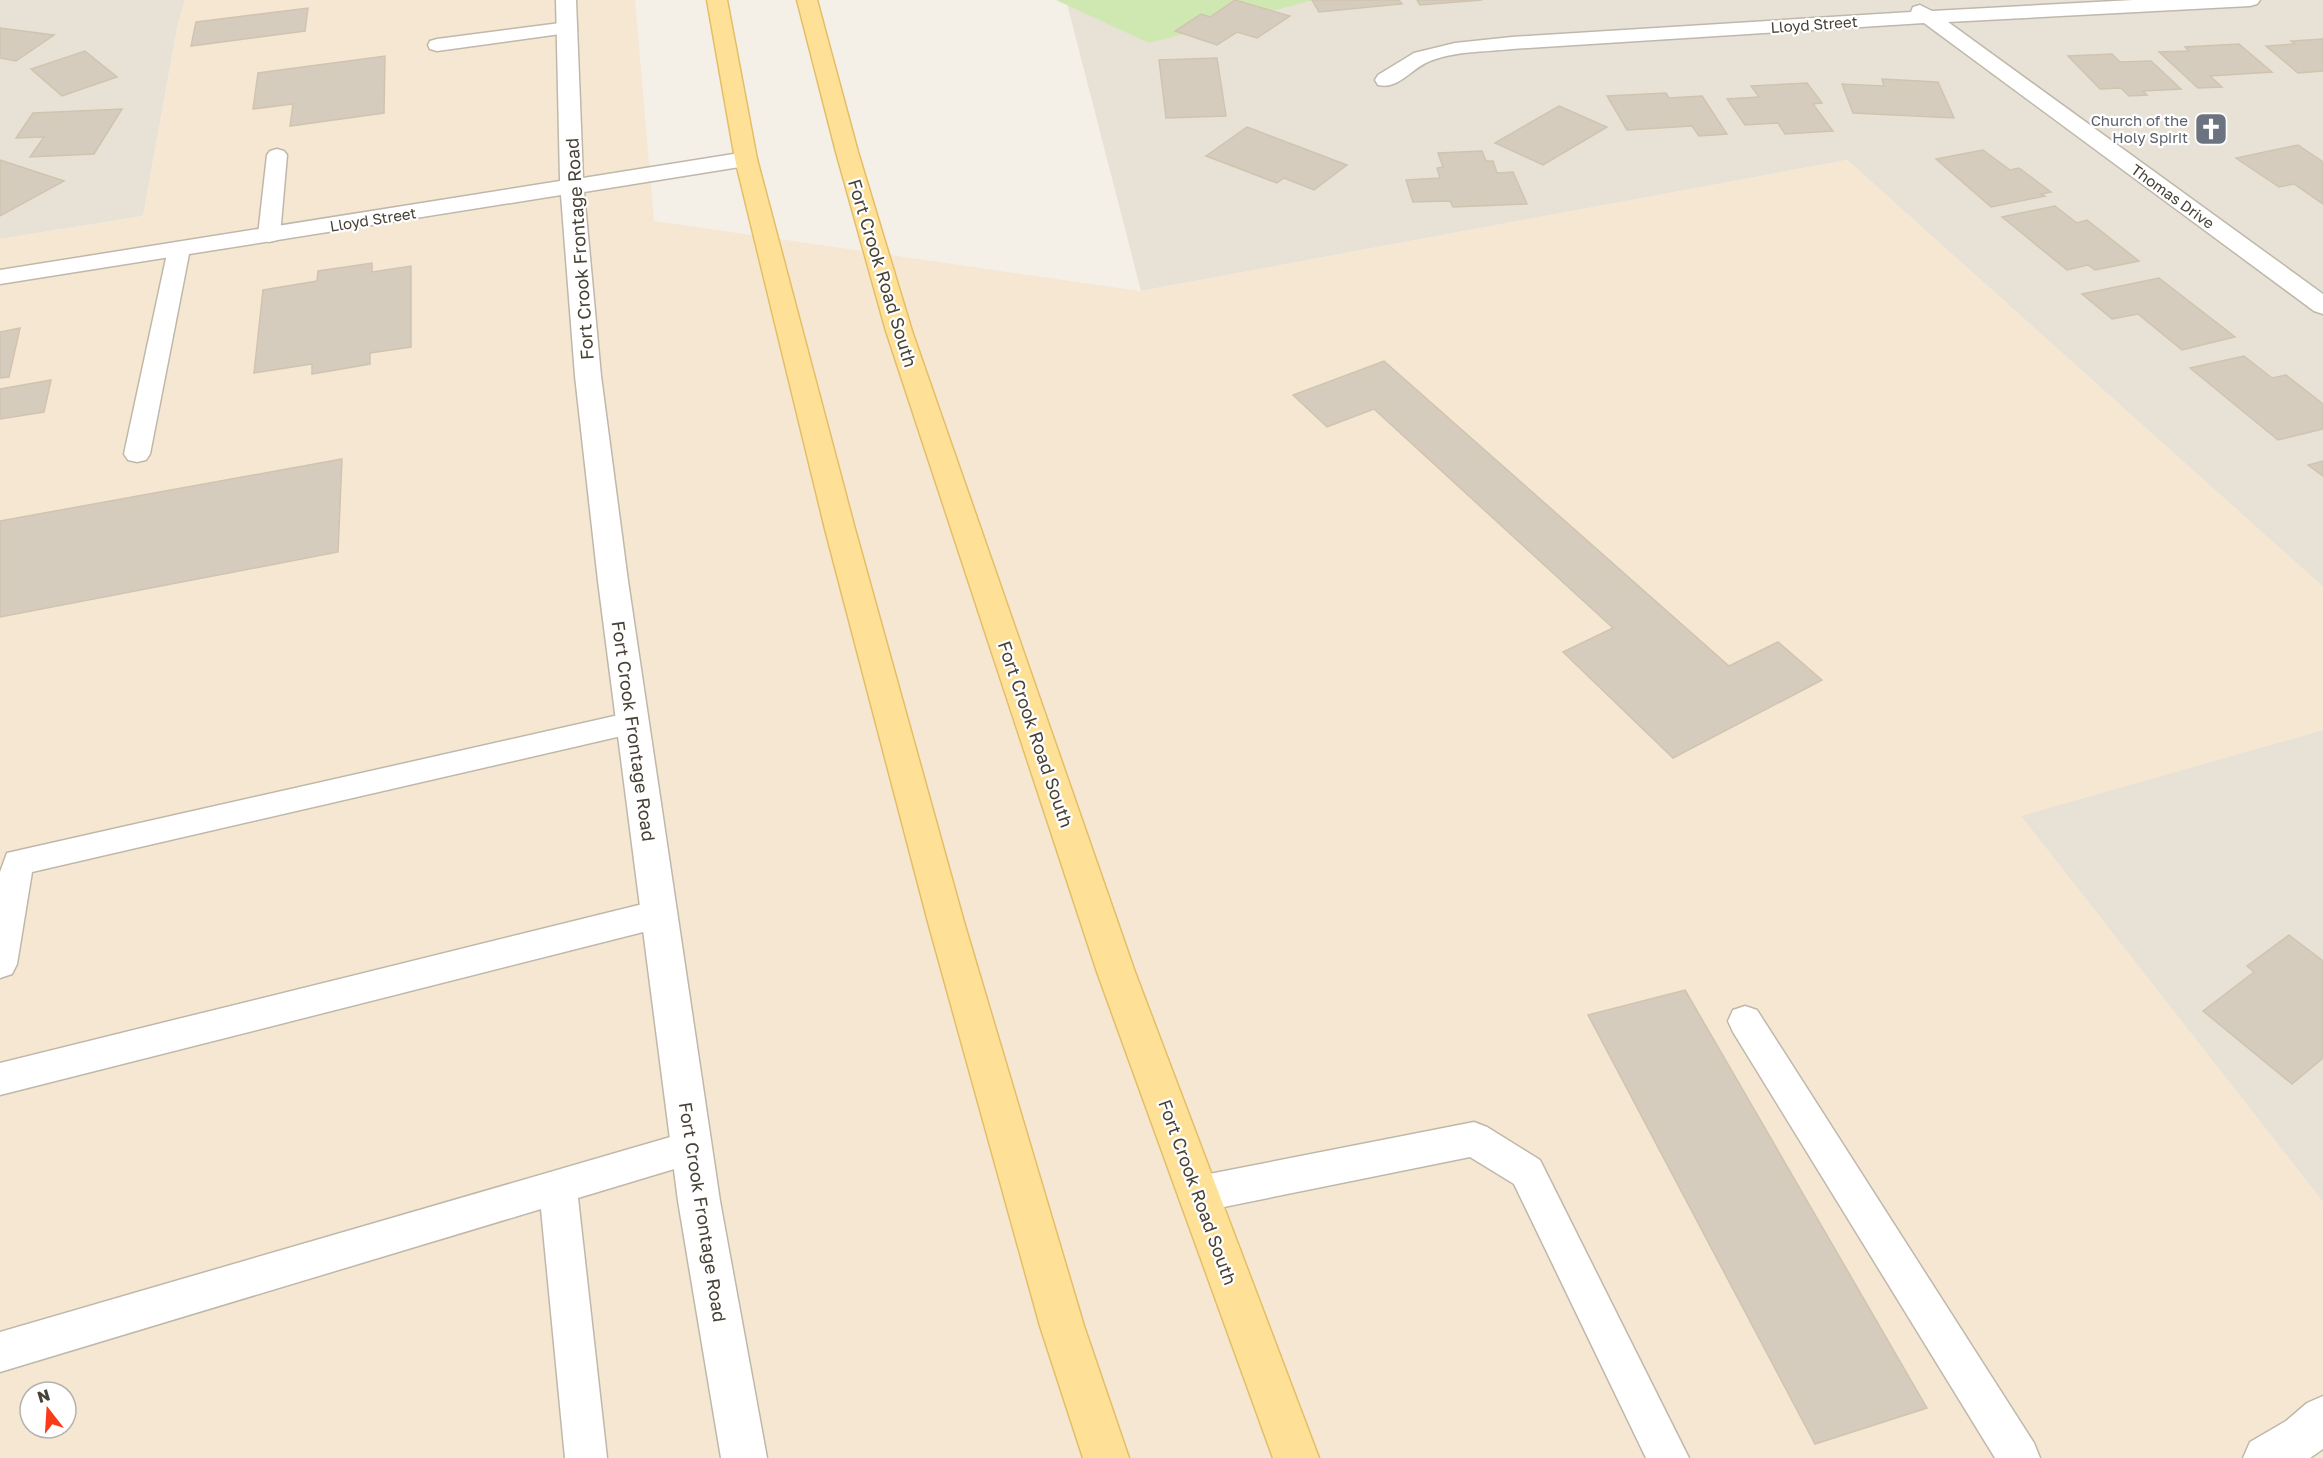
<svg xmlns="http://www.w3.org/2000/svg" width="2323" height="1458" font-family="'Golos Text',sans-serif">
<rect width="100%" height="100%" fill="#f4f0e8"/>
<!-- residential -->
<g fill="#e8e2d6">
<path d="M 0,0 L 185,0 L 178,23 L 143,216 L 0,239 Z"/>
<path d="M 1066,0 L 2323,0 L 2323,587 L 1847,160 L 1141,291 Z"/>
<path d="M 2323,730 L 2323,1202 L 2020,815 Z"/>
</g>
<!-- commercial -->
<path fill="#f6e7d3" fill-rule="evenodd" d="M 185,0 L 635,0 L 654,221 L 1140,291 L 1847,160 L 2323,587 L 2323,730 L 2021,816 L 2323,1202 L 2323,1458 L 0,1458 L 0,239 L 143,216 L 178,23 ZM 30,1392 L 66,1392 L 66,1428 L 30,1428 Z"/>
<!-- green -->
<path fill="#cfe8b1" d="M 1056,0 L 1314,0 L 1149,43 Z"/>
<!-- building -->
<g fill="#d6ccbd" stroke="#d0c4b0" stroke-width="1.5">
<path d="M 1235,0 L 1290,16 L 1257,38 L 1237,32 L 1217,45 L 1175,31 L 1201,14 L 1210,17 Z"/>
<path d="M 1312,0 L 1399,0 L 1402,4 L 1319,12 Z"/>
<path d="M 1417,0 L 1482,0 L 1420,5 Z"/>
<path d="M 308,8 L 305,31 L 191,46 L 196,22 Z"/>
<path d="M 0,28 L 54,35 L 16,61 L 0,58 Z"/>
<path d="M 2323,39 L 2323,71 L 2298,73 L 2266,46 L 2295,44 L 2291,41 Z"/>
<path d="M 2239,44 L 2272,72 L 2210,76 L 2222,87 L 2198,88 L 2159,52 L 2189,51 L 2185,47 Z"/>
<path d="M 85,51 L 117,77 L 62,96 L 31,69 Z"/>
<path d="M 2112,54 L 2120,62 L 2151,61 L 2181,89 L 2143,91 L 2147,95 L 2129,96 L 2121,88 L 2100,89 L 2068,56 Z"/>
<path d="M 385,56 L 384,113 L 290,126 L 293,104 L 253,109 L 258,73 Z"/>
<path d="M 1217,58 L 1226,116 L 1166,118 L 1159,60 Z"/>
<path d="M 1882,79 L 1938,82 L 1954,118 L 1853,113 L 1842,84 L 1884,86 Z"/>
<path d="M 1807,83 L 1822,103 L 1813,104 L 1833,131 L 1785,134 L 1778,123 L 1745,125 L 1727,99 L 1759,97 L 1751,86 Z"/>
<path d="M 1666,93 L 1669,98 L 1702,96 L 1727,134 L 1699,136 L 1692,126 L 1627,130 L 1607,96 Z"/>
<path d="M 1559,106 L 1607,127 L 1543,165 L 1495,143 Z"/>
<path d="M 122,109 L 94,154 L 30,157 L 44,137 L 16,138 L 33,113 Z"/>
<path d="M 1247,127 L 1347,165 L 1314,190 L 1284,178 L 1277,183 L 1206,156 Z"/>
<path d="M 2298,145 L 2323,162 L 2323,204 L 2294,184 L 2279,187 L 2236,158 Z"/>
<path d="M 1983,150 L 2010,170 L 2019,168 L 2051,192 L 2041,194 L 2045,196 L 1991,207 L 1936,159 Z"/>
<path d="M 1482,151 L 1486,161 L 1493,161 L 1497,173 L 1513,172 L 1527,204 L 1453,207 L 1450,201 L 1413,202 L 1406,180 L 1440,178 L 1437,168 L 1443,167 L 1438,153 Z"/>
<path d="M 0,160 L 64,181 L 0,216 Z"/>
<path d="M 2055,206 L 2077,223 L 2087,220 L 2139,261 L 2095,270 L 2088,265 L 2067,270 L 2002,217 Z"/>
<path d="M 372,263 L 372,272 L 411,266 L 411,347 L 370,353 L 370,364 L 312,374 L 312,364 L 254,373 L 263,290 L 317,281 L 318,271 Z"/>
<path d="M 2159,278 L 2235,337 L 2182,350 L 2138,314 L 2112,319 L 2082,294 Z"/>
<path d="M 20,328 L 9,377 L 0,378 L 0,332 Z"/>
<path d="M 2244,356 L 2272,378 L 2286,375 L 2323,404 L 2323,429 L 2278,440 L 2190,368 Z"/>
<path d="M 1384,361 L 1729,666 L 1778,642 L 1822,680 L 1673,758 L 1563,652 L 1613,628 L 1374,409 L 1327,427 L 1293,395 Z"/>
<path d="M 51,380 L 44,412 L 0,419 L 0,389 Z"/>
<path d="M 342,459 L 338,552 L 0,617 L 0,521 Z"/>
<path d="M 2323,461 L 2323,476 L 2308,465 Z"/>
<path d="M 2289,935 L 2323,961 L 2323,1058 L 2292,1084 L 2203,1011 L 2254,972 L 2247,966 Z"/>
<path d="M 1685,990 L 1927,1408 L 1815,1444 L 1588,1015 Z"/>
</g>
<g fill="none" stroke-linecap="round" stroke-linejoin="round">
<defs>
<g id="lane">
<path d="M 568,22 L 575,24 L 577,28 L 575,32 L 437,51 L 430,49 L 428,45 L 430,41 L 437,39 Z"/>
<path d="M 277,149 L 284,151 L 287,155 L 280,235 L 277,240 L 269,242 L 261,240 L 258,235 L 267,155 L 270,151 Z"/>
<path d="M 179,242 L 187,244 L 190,249 L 150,454 L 146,460 L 137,462 L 128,460 L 124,454 L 168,249 L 171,244 Z"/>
<path d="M 632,712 L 643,715 L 647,723 L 643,731 L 32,872 L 17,964 L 12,974 L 0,978 L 0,872 L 7,853 Z"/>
<path d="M 659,900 L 671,904 L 675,914 L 671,924 L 659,928 L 0,1095 L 0,1063 Z"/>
<path d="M 1745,1006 L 1757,1010 L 2034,1443 L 2040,1458 L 1995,1458 L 1733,1032 L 1728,1021 L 1733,1010 Z"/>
<path d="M 1474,1122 L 1487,1127 L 1540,1160 L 1689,1458 L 1646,1458 L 1514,1184 L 1470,1157 L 1199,1212 L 1186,1207 L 1180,1194 L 1186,1181 L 1199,1176 Z"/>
<path d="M 691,1131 L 704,1136 L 709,1148 L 704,1160 L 578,1198 L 607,1458 L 565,1458 L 541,1209 L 0,1372 L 0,1332 Z"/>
</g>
<g id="street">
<path d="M 556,0 L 576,0 L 583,178 L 746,152 L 754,154 L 757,159 L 754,164 L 746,166 L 584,192 L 601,376 L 628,581 L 720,1201 L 767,1458 L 721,1458 L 678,1201 L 598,581 L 575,376 L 561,195 L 0,284 L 0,270 L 560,181 Z"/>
<path d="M 2133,0 L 2260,0 L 2257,4 L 2250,6 L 1948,22 L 2323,294 L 2323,314 L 2314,311 L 1924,23 L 1512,49 C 1486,52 1452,51 1428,62 C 1411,69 1398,90 1378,85 L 1375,80 L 1378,75 L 1414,53 L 1455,43 L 1512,37 L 1911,12 L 1913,7 L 1920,5 L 1932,11 Z"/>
<path d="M 2323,1396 L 2323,1449 L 2310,1458 L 2243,1458 L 2250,1442 L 2286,1421 L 2307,1403 Z"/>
</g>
<g id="primary">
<path d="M 707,0 L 727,0 L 757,159 L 855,529 L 964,922 L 1084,1326 L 1129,1458 L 1083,1458 L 1040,1326 L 928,922 L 825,529 L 735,159 Z"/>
<path d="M 797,0 L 817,0 L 858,152 L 912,331 L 1135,972 L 1319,1458 L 1273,1458 L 1097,972 L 886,331 L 836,152 Z"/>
</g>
</defs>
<!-- lane casing -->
<use href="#lane" stroke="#bfb8aa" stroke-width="3"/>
<!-- street casing -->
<use href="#street" stroke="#bfb8aa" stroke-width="3"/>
<!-- primary casing -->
<use href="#primary" stroke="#e4be66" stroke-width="3"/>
<!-- lane -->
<use href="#lane" fill="#fff" fill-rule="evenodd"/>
<!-- street -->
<use href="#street" fill="#fff" fill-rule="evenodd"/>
<!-- primary -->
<use href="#primary" fill="#fee197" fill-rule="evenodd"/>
</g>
<!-- icons -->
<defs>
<symbol id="church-square" viewBox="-11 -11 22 22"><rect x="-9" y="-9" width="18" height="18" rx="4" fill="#6b7280" stroke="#fff"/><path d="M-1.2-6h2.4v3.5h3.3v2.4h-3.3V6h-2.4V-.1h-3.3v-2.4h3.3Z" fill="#fff"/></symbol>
</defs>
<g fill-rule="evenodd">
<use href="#church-square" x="2192" y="110" width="38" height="38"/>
</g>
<g text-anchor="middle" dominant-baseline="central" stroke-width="4.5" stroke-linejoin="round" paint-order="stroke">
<!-- far-street labels -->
<g font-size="15" fill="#474136" stroke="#fff">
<text transform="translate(1814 24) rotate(-4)">Lloyd Street</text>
<text transform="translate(2173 196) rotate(36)">Thomas Drive</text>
<text transform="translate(373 219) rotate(-9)">Lloyd Street</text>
</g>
<!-- far-worship labels -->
<g font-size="15" fill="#5b616d" stroke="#fff" text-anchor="end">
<text x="2188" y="120">Church of the<tspan x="2188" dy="17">Holy Spirit</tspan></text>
</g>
<!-- street labels -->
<g font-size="18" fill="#474136" stroke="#fff">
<text transform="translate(579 249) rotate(-94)">Fort Crook Frontage Road</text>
<text transform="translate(883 273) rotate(73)">Fort Crook Road South</text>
<text transform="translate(634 731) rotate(82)">Fort Crook Frontage Road</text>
<text transform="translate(1036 734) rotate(71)">Fort Crook Road South</text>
<text transform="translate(1198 1192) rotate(70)">Fort Crook Road South</text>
<text transform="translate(703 1212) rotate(81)">Fort Crook Frontage Road</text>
</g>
</g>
<!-- north arrow -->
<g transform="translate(48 1410) rotate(343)"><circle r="28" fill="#ffffff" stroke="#b5b3af" stroke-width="1.5"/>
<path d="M0-4.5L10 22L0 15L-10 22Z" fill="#fa3b19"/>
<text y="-9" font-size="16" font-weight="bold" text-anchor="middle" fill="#474136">N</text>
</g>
</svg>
